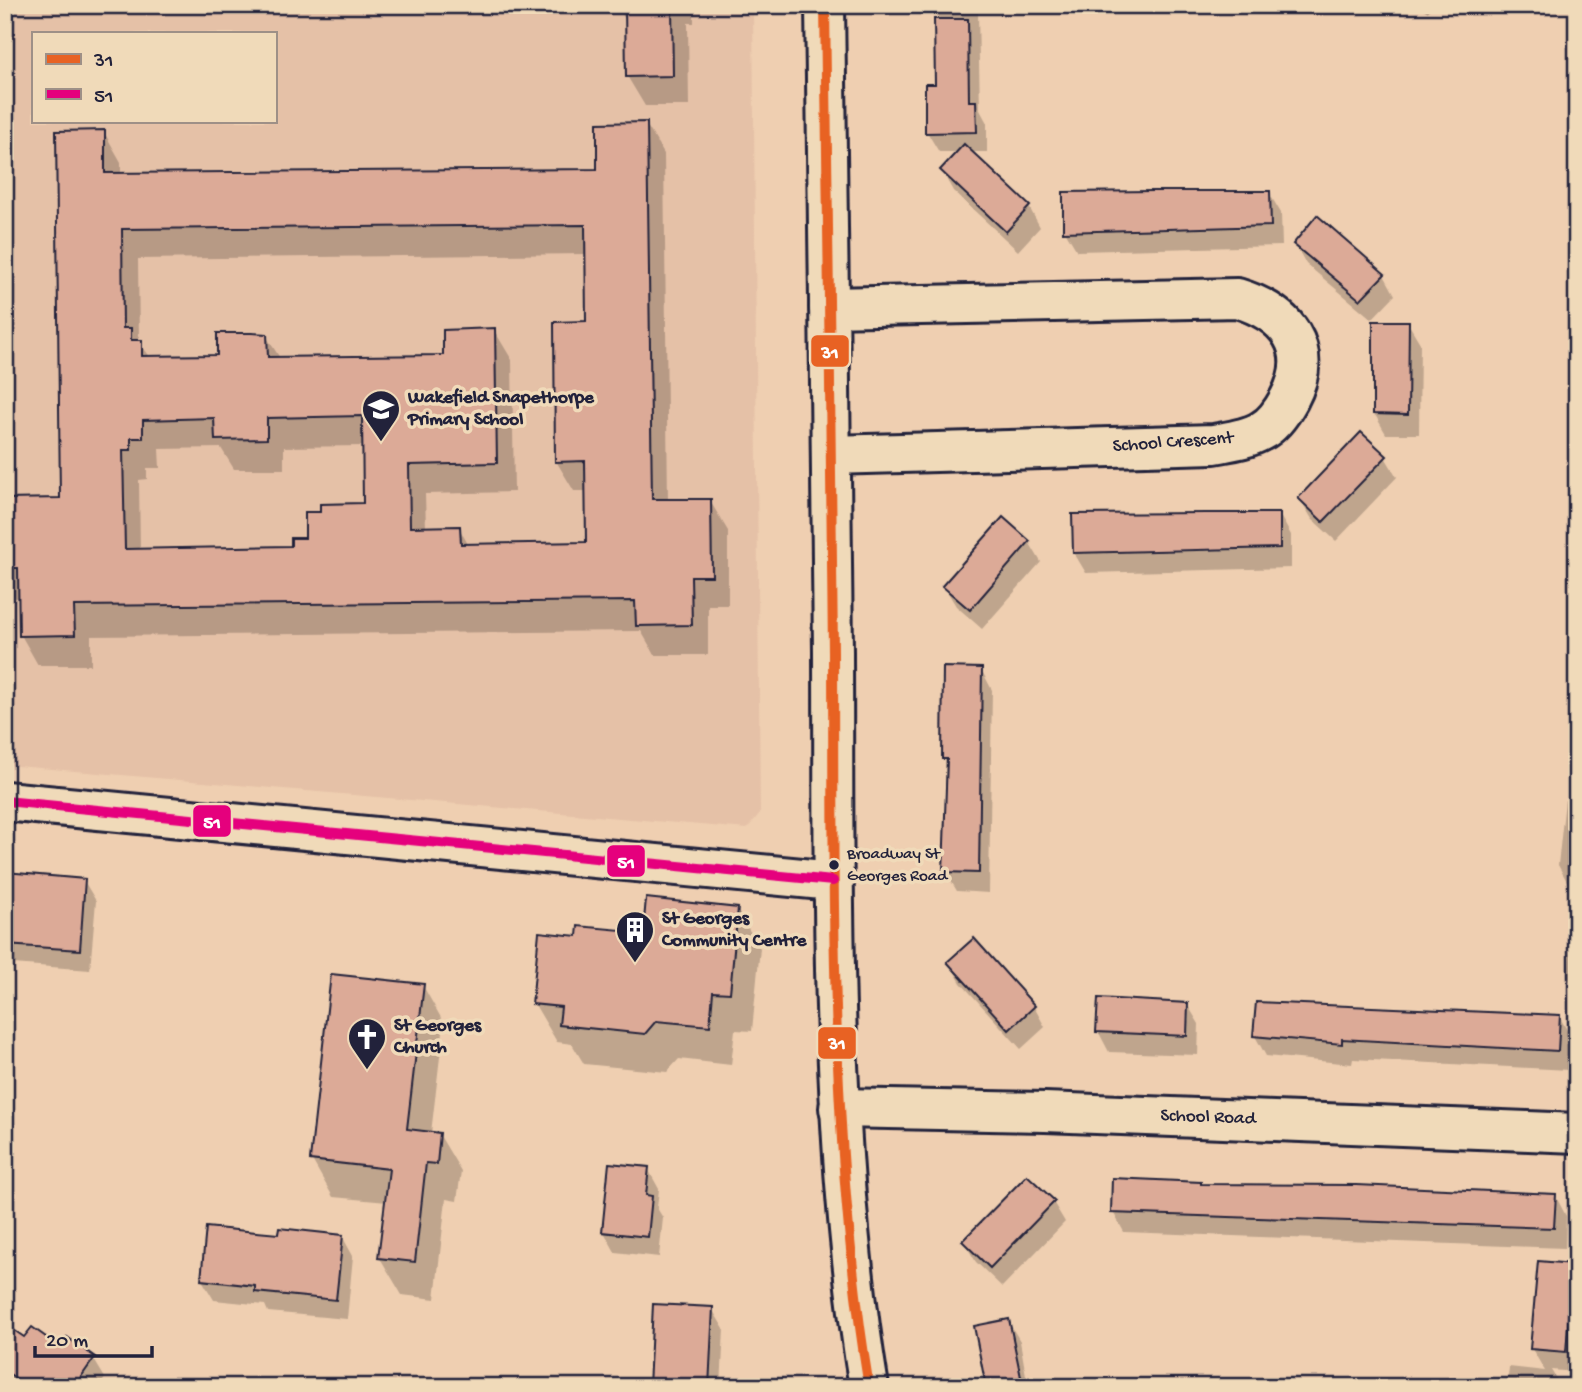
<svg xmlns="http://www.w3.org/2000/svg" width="1582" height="1392" font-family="'Gochi Hand',sans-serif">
<rect width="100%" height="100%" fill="#efcfb1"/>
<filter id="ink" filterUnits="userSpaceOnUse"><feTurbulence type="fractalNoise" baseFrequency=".0143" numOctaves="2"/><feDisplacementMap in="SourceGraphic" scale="14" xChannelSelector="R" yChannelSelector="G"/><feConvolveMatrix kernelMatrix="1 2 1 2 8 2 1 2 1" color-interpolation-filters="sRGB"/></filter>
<g filter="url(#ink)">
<!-- built -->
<path fill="#e5c1a7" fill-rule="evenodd" d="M 5,5 L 753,5 L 760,813 L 747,829 L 5,765 ZM 33,33 L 275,33 L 275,121 L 33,121 Z"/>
<!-- shadow -->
<g fill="#0003" fill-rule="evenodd">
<path d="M 617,5 L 694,5 L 694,23 L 688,23 L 689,106 L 645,106 L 627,76 L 627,23 Z"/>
<path d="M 939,5 L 985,5 L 986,12 L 978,12 L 980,110 L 987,123 L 987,152 L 970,152 L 1029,207 L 1040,227 L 1018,251 L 953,191 L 942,171 L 959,152 L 939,152 L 927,132 L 936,85 Z"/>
<path d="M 1417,5 L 1432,5 L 1428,12 Z"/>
<path d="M 646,124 L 664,154 L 668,501 L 710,501 L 728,531 L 728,605 L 708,605 L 708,655 L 655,655 L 641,631 L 91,636 L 91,665 L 38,665 L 21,635 L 20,598 L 15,598 L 5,580 L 5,500 L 62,500 L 104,132 L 121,162 L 121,175 L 599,170 ZM 587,254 L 588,323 L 556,461 L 574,491 L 587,491 L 588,543 L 469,546 L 459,528 L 426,528 L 425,494 L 514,492 L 512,360 L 494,330 L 445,357 L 280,358 L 266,336 L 219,357 L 151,358 L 139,342 L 138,259 ZM 364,446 L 365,505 L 322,513 L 307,540 L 293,548 L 140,551 L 139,480 L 147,479 L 147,468 L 160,468 L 159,449 L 221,448 L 234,469 L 284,469 L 284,447 Z"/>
<path d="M 1269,193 L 1281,213 L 1282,246 L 1077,251 L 1065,231 Z"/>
<path d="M 1295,244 L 1384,275 L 1395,295 L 1372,319 L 1306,264 Z"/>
<path d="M 1408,323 L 1420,343 L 1419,434 L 1386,434 L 1374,413 Z"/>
<path d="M 1385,457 L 1397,477 L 1336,541 L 1312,519 L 1300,499 Z"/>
<path d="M 1279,514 L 1291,535 L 1291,568 L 1086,573 L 1074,553 Z"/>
<path d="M 1029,542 L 1041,562 L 982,629 L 956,606 L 944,586 Z"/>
<path d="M 945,669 L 981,669 L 992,690 L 989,893 L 957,891 L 945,871 Z"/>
<path d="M 1565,800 L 1577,802 L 1577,993 L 1567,976 L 1576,886 L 1569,885 L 1558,865 Z"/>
<path d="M 84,881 L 96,901 L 90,970 L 13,964 L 5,951 L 5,893 Z"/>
<path d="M 737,910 L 760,948 L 752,1031 L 735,1030 L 731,1065 L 679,1059 L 667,1072 L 584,1064 L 572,1044 L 557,1042 L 534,1003 L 579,938 L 644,934 Z"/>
<path d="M 974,940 L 1034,1007 L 1045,1027 L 1021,1049 L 961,983 L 949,962 Z"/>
<path d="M 423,986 L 444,1023 L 431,1133 L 439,1134 L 461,1171 L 457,1201 L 446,1199 L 435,1299 L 402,1295 L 380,1258 L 387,1202 L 333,1197 L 312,1160 Z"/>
<path d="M 1187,1004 L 1199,1024 L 1198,1055 L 1109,1052 L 1098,1031 Z"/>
<path d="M 1559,1016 L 1571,1037 L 1569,1070 L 1353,1059 L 1352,1064 L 1266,1056 L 1255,1036 Z"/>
<path d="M 648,1169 L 659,1189 L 657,1208 L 663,1218 L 659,1257 L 615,1252 L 604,1232 Z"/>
<path d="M 1201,1186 L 1555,1195 L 1566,1216 L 1565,1248 L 1124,1232 L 1113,1212 Z"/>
<path d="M 1053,1202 L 1065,1222 L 1002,1287 L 976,1262 L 964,1242 Z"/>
<path d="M 280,1236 L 342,1236 L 353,1256 L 347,1319 L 268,1312 L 265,1305 L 214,1300 L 202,1280 Z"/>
<path d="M 1572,1265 L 1577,1274 L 1576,1372 L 1551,1370 L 1561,1387 L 1507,1387 L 1509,1367 L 1545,1371 L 1532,1349 Z"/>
<path d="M 712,1309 L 724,1329 L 721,1387 L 650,1387 Z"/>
<path d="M 1008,1321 L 1020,1341 L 1028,1387 L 987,1387 Z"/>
<path d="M 5,1326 L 24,1340 L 93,1358 L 105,1378 L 99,1387 L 5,1387 Z"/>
</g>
<!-- building -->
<g fill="#dcaa97" stroke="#22223b" stroke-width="2" fill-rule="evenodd">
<path d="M 625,5 L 672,5 L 673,76 L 626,77 Z"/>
<path d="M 934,19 L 968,19 L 969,101 L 976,101 L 977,132 L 925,133 L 925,84 L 935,84 Z"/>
<path d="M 647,122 L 652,499 L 711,499 L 712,576 L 691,576 L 692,625 L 636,626 L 635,601 L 74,606 L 75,635 L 19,636 L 18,568 L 5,568 L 5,499 L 60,498 L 56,131 L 105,130 L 105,173 L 597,169 L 597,123 ZM 585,225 L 586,321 L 554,322 L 555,462 L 585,461 L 586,542 L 461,544 L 460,526 L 410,527 L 409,465 L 497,463 L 495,328 L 443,330 L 443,355 L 268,357 L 267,334 L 251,333 L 217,333 L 217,355 L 142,356 L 142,340 L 131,340 L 131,328 L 123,328 L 122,229 ZM 362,416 L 363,503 L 320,504 L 320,512 L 305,512 L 305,538 L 291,538 L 291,546 L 125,549 L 123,450 L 131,450 L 131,438 L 143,438 L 143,420 L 214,418 L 215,440 L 267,439 L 267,418 Z"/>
<path d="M 964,144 L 1030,206 L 1006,232 L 940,170 Z"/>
<path d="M 1154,191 L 1270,191 L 1271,226 L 1063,232 L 1063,192 Z"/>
<path d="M 1317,215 L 1385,274 L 1360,300 L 1293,244 Z"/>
<path d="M 1373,321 L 1409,321 L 1408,415 L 1373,414 Z"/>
<path d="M 1361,432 L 1387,456 L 1323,522 L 1298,498 Z"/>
<path d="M 1206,513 L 1280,513 L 1280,548 L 1073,553 L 1072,514 Z"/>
<path d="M 1003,517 L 1030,541 L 970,610 L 942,586 Z"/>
<path d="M 943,667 L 982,668 L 979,873 L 943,872 L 947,759 L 942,759 Z"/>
<path d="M 5,872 L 85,879 L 80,950 L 5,945 Z"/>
<path d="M 646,898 L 738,908 L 730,993 L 713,992 L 710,1026 L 656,1021 L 645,1034 L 559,1025 L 561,1007 L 532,1004 L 539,932 L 577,936 L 578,926 L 643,932 Z"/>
<path d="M 974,938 L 1035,1006 L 1009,1030 L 947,962 Z"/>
<path d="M 331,974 L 424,984 L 407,1129 L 440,1133 L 437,1164 L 426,1163 L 415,1262 L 378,1258 L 389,1169 L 310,1160 Z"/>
<path d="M 1098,998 L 1188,1003 L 1187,1036 L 1096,1032 Z"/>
<path d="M 1256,1002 L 1560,1015 L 1558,1051 L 1342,1039 L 1342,1044 L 1253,1036 Z"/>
<path d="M 609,1163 L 649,1167 L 646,1195 L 652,1196 L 648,1237 L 602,1232 Z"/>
<path d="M 1027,1175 L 1055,1201 L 990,1268 L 962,1241 Z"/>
<path d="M 1112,1178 L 1201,1182 L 1201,1184 L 1357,1185 L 1556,1194 L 1554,1228 L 1111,1213 Z"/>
<path d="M 206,1227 L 278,1234 L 279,1228 L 343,1235 L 336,1300 L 255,1292 L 255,1286 L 201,1280 Z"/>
<path d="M 1538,1261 L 1573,1264 L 1566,1352 L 1530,1349 Z"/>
<path d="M 653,1304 L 713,1307 L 709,1387 L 649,1387 Z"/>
<path d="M 1009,1319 L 1023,1387 L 986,1387 L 974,1326 Z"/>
<path d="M 5,1324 L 24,1337 L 32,1327 L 60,1347 L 67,1337 L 95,1357 L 74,1387 L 29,1387 L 5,1371 Z"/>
</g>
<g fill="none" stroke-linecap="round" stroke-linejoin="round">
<defs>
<g id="minor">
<path d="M 825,5 C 827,221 832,436 833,652 C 834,897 829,1144 869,1387"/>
<path d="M 829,307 L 1237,298 C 1287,313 1316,348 1289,399 C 1283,410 1273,425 1261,431 C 1247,439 1230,441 1214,444 L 831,455"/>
<path d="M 5,801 L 833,881"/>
<path d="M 839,1108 L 1045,1112 L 1577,1133"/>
</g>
</defs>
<!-- minor casing -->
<use href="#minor" stroke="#22223b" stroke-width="44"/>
<!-- minor -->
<use href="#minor" stroke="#f0dab9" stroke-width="38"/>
<defs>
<path id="bus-1" d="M 825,5 C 827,221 832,436 833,652 C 834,897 829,1144 869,1387"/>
<path id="bus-2" d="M 5,801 L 833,881"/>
</defs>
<!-- bus-1 casing -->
<use href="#bus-1" stroke="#f0dab9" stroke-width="16"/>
<!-- bus-2 casing -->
<use href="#bus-2" stroke="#f0dab9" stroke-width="16"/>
<!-- bus-1 -->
<use href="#bus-1" stroke="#e86223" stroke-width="10"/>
<!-- bus-2 -->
<use href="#bus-2" stroke="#e5007d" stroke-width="10"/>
</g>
</g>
<!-- icons -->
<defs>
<symbol id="school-pin" viewBox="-11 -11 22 30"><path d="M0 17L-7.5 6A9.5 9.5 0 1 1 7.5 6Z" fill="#22223b" stroke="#f0dab9"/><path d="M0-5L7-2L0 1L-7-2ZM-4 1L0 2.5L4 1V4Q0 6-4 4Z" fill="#fff"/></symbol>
<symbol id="building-pin" viewBox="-11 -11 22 30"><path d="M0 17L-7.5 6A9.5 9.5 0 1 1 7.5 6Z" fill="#22223b" stroke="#f0dab9"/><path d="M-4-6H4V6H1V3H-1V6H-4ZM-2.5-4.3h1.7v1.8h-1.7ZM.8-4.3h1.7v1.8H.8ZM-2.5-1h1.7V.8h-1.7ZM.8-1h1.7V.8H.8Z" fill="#fff"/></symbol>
<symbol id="church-pin" viewBox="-11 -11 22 30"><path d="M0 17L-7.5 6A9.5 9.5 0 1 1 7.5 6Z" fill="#22223b" stroke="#f0dab9"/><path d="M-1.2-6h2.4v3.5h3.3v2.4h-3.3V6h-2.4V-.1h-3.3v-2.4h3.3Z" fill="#fff"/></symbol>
</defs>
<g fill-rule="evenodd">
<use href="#school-pin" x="359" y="387" width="44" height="60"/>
<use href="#building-pin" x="613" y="908" width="44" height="60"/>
<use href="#church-pin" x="345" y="1015" width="44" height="60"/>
</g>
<!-- markers -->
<circle fill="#22223b" stroke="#f0dab9" stroke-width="2.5" cx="834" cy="865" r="6"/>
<g text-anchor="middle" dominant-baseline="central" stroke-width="7" stroke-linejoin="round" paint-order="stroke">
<!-- bus labels -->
<g font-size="17" fill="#22223b" stroke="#f0dab9" text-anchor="start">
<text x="847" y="855">Broadway St<tspan x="847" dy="22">Georges Road</tspan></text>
</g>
<!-- poi labels -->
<g font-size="19" font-weight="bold" fill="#22223b" stroke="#f0dab9" text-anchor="start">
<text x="408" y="398">Wakefield Snapethorpe<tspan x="408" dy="22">Primary School</tspan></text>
<text x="662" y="919">St Georges<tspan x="662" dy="22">Community Centre</tspan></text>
<text x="394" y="1026">St Georges<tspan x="394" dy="22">Church</tspan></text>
</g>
<!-- street labels -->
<g font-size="19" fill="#22223b" stroke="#f0dab9">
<text transform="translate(1173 443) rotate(-4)">School Crescent</text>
<text transform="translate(1208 1118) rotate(2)">School Road</text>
</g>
</g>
<g stroke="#f0dab9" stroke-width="2.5">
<rect x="810" y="334" width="40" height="34" rx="7" fill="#e86223"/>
<rect x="192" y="804" width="40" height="34" rx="7" fill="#e5007d"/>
<rect x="606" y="844" width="40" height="34" rx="7" fill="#e5007d"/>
<rect x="817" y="1026" width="40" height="34" rx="7" fill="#e86223"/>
</g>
<g font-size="19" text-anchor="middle" font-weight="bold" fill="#fff">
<text x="830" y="358">31</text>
<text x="212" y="828">51</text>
<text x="626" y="868">51</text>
<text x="837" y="1049">31</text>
</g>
<!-- margin -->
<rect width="1582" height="1392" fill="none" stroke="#f0dab9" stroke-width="28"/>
<rect x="14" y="14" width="1554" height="1364" fill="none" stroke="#22223b" stroke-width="2.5" filter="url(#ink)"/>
<!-- legend -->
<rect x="32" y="32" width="245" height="91" fill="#f0dab9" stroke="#9e9087" stroke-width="2"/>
<rect x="46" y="54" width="35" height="10" fill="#e86223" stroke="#9e9087" stroke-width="2"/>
<text x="94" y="66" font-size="21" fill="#22223b">31</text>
<rect x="46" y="89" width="35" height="10" fill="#e5007d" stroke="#9e9087" stroke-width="2"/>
<text x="94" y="102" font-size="21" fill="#22223b">51</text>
<!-- scale -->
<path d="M35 1346v10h117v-10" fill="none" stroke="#22223b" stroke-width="3.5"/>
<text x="46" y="1346" font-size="21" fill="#22223b" stroke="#f0dab9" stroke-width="5" paint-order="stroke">20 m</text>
</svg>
